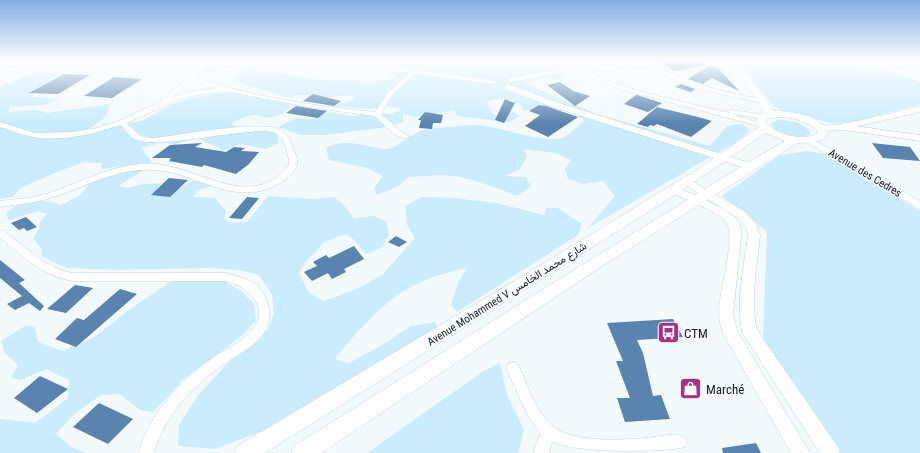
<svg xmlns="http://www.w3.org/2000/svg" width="920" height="453" font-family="'Roboto Condensed',Vazirmatn,sans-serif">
<rect width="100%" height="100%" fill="#f2fafe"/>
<!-- green -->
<g fill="#cbecfd">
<path d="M 51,61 L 37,66 L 0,68 L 0,63 Z"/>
<path d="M 176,61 L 327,61 L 335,62 L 337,65 L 312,61 L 303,61 L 291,64 L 267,62 L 258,70 L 322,80 L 341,81 L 356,80 L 366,84 L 398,77 L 386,72 L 383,65 L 395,61 L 565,61 L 561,65 L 567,67 L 561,72 L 564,77 L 561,81 L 546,78 L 524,83 L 597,114 L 710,146 L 727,126 L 742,124 L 750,130 L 738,141 L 588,228 L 615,196 L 603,181 L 582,184 L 568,179 L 565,169 L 571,160 L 555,153 L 524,149 L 527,157 L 519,170 L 505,176 L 526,177 L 531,187 L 517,196 C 497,188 476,180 454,176 C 439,174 423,176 408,177 L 397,187 L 376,195 L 374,188 L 383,176 L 367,168 L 329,160 L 326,148 C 347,137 364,147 385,149 C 397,149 410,135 420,131 C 423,129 469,125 475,125 C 498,125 548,146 565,137 C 571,133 578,126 584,121 C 565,102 547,107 523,111 L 521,105 C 509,99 500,96 487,102 L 490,110 L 496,116 L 512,111 L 520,116 L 509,122 L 457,116 L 454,110 L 415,117 L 403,114 L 403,122 L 381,128 L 324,135 L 300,135 L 278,127 L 295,118 L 312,119 L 330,112 L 352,116 L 366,113 L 392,114 L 402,109 L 389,106 L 370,109 L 332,106 L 354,100 L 352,95 L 330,97 L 298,95 L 291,98 L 232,81 L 245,66 C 228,65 213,73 196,76 L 203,66 Z"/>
<path d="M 739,61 L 855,61 L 849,65 L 868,70 L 875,66 L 920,81 L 920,104 L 854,122 L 831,123 L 781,111 L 772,104 Z"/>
<path d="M 36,72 L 59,74 L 27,96 L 58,99 L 45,105 L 9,107 L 9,112 L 35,110 L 48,113 L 110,104 C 108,120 94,124 84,133 L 144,120 L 171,105 L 188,99 L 215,94 L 234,93 L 289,104 L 290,107 L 282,114 L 267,118 C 255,111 243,117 231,124 L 241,128 L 273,131 L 277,135 L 279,143 L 265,149 L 240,144 L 220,152 L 219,147 L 205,142 L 198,137 L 182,142 L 175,145 L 165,142 L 141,148 L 152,162 L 101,169 L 102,163 L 84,162 L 57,172 L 20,188 L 13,197 L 0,199 L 0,87 Z"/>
<path d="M 778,120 C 789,120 804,122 810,132 L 810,134 C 798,140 780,136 772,126 L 771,124 Z"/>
<path d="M 806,151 L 825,154 L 920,211 L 920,453 L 841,453 L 763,340 L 767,232 L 722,196 L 780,155 Z"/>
<path d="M 144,168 C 141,175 126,179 119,186 L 127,188 L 143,184 L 167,183 L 172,188 L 182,187 L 192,181 L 205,181 L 212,186 L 197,191 L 193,197 L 215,198 L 226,211 L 224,218 L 231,223 L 247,222 L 268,196 L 312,199 L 334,197 L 343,204 L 354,218 L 374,216 L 386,221 L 389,234 L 383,247 L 366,254 L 354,240 L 346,234 L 324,242 L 317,251 L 306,261 L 299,273 L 309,293 L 324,301 L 361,287 L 383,274 L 415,238 L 407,225 L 405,206 L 422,197 L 454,198 L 497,203 L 544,215 L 546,208 L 558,208 L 582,224 L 578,235 L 457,312 L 451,305 L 458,283 L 467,268 C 443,273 421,280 401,293 C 380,306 350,339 335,359 L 349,363 L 382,345 L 411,326 L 435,322 L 438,328 L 275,426 L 216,449 L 178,446 L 179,425 L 199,394 L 227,364 L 268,329 L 274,314 L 272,295 L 259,275 L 240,270 L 207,268 L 117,270 L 67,268 L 41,256 L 42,249 L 33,238 L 39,228 L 40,221 L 47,214 L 38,211 L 9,220 L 6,214 C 19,199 44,198 61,205 L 79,196 L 89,185 L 103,175 Z"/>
<path d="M 195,278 L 224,281 L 241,291 L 254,304 L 256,321 L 243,335 L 184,379 L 153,412 L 140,410 L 120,394 L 101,395 L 74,414 L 56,434 L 71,447 L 86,453 L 0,453 L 0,402 L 0,419 L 35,423 L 68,398 L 69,380 L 46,369 L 21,380 L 11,378 L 18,365 L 5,353 L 1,341 L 25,326 L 35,327 L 38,342 L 62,351 L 93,338 L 129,310 L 170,282 Z"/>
<path d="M 500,363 L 507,395 L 524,430 L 518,453 L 367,453 L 482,372 Z"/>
</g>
<!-- building -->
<g fill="#5a83af">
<path d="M 657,61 L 706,61 L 706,65 L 675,71 Z"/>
<path d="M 711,65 L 718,68 L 739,91 L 712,78 L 703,84 L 688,79 Z"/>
<path d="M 64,74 L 90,75 L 58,94 L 29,93 Z"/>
<path d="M 114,77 L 142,79 L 112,98 L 84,96 Z"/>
<path d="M 560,82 L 573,91 L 590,96 L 575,106 L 547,85 Z"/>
<path d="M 681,84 L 695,89 L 691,92 L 675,87 Z"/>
<path d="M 313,94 L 341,101 L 334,106 L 303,101 Z"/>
<path d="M 636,95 L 637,95 L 662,103 L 648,112 L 624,104 Z"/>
<path d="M 505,99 L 515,103 L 504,123 L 495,120 Z"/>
<path d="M 539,105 L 546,106 L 578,117 L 548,137 L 525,126 L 540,115 L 529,111 Z"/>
<path d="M 296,106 L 308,108 L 327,111 L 318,118 L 286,113 Z"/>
<path d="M 657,107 L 698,117 L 712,121 L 691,137 L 657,124 L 654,126 L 650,125 L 648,127 L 637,124 Z"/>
<path d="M 425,112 L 443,115 L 441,123 L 433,123 L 432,129 L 419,128 L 421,120 L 418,120 Z"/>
<path d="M 202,143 L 195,147 L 226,152 L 234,147 L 245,148 L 241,151 L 259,152 L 249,164 L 236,174 L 204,165 L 202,167 L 169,161 L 171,158 L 152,158 L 170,145 Z"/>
<path d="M 872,143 L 910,147 L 920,161 L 883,158 Z"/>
<path d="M 169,178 L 188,180 L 170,197 L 151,195 Z"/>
<path d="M 247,197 L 259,198 L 242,219 L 229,218 Z"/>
<path d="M 26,217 L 37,227 L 27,231 L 24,228 L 19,230 L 11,223 Z"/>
<path d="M 396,236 L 407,242 L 399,247 L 388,242 Z"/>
<path d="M 354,246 L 364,259 L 344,269 L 346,272 L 332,279 L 328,273 L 312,281 L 304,272 L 317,266 L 313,262 L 326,255 L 329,258 Z"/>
<path d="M 0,260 L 25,280 L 19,283 L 44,306 L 40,311 L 29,303 L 15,310 L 7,304 L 22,296 L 0,278 Z"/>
<path d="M 75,285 L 93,288 L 66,313 L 47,309 Z"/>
<path d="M 120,289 L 137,294 L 76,347 L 55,339 L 77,318 L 84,320 Z"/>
<path d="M 673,319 L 683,337 L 637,340 L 643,353 L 653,396 L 661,395 L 670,419 L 625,422 L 617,398 L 630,398 L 616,361 L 623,361 L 607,323 Z"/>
<path d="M 40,376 L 68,389 L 37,413 L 14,398 Z"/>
<path d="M 99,403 L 133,419 L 108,444 L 73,427 Z"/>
<path d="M 756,443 L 761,453 L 723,453 L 722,448 Z"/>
</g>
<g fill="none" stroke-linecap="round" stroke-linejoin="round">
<defs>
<g id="minor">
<path d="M 189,61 C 196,60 202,61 206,67 L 195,77 C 252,97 315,106 375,112 L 387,94 L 411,71 L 415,71 L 415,73 L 392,96 L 381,114 L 399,130 L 410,137 L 406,139 L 393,134 L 375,116 L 308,107 L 230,92 L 203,94 L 180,99 L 127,123 L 140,136 L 152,138 C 180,136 259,119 281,130 C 286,133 290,140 292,145 C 294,150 299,160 297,165 C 294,176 277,186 267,189 C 229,203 192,172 155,170 C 121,168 93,183 62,194 C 42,202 21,204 0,207 L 0,201 C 14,199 29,199 42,195 C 80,184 115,161 156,164 C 200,168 252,212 289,165 C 289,156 285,139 277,134 C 270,130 258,131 250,132 C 224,133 156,148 137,140 C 131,138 125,130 121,125 C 93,134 62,142 33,137 C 21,135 11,130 0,127 L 0,122 L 35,133 L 72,132 L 97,128 L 119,121 L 163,100 L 164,98 L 200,67 ZM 191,80 L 216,88 L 194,91 L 172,97 Z"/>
<path d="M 567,61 L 573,61 L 581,66 L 654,70 L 641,61 C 650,60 658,67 666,71 C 696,86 729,93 762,99 L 765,101 L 762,103 L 698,89 L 661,74 L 586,70 C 631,94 681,100 729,113 L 729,110 L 732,110 L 767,115 L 768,117 L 764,119 L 732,114 L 766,125 L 762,127 L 616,88 L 598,81 L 578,70 L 510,82 L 507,80 L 510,78 L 574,67 Z"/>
<path d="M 723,61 L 734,61 L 739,63 L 736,65 Z"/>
<path d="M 0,230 L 4,231 C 25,246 46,269 73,273 L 225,273 C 235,275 245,278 254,283 C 270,295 274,318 263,334 C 253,348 237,355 224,364 C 193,386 164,416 154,453 L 138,453 C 151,412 179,381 214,357 C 227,348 246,341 255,326 C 269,304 244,285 225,281 L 73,281 C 42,276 24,257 0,238 Z"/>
<path d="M 513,362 L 518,364 C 527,383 536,414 554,427 C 576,443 620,440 646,438 C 658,437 674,432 685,437 L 688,442 L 685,447 C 659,453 578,453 552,442 L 549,453 L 533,453 L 540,434 L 527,414 L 506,368 L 508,364 Z"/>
</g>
<g id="tertiary">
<path d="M 53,61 L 63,61 L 0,86 L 0,81 L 32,69 L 0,72 L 0,68 L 31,65 L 34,65 L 34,68 Z"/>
<path d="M 327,61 L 344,61 L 493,80 L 497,82 L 493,84 L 331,63 Z"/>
<path d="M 505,85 L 511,85 L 553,101 L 753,164 L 754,166 L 749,169 L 745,168 L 547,105 L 505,89 Z"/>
<path d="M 840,124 L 920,135 L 920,141 L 837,129 L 835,127 L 837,125 Z"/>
<path d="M 809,137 L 920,201 L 920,209 L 806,142 L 804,140 L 806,138 Z"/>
<path d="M 688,179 L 744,211 L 756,223 L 760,235 C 757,267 750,299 757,330 L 838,447 L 840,453 L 820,453 L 742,332 C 736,299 744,268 748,235 L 746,227 L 736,217 L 684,184 L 683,182 Z"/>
<path d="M 673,187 C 686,190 731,210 737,220 C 741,226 741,232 741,238 L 734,305 L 733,314 L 737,331 L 810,453 L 791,453 L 722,332 C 721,326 719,320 719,314 C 718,294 737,237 726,222 C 719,212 682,198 669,192 L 668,190 L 669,188 Z"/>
</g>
<g id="secondary">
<path d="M 730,61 L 738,61 L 774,111 C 787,111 802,113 813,118 C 817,120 820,124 824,125 C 836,128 903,110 920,106 L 920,112 L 840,130 L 828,131 L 826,138 L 815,142 L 798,143 L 786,150 L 596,270 L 321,453 L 291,453 L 294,446 L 537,293 L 750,161 L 785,141 L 765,133 L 727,160 L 664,202 L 265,453 L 234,453 L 237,446 L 546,262 L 698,169 L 759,127 L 756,123 L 757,118 L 765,112 ZM 781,117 C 794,118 808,121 818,131 L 817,134 C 801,141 778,135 766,123 L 767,119 Z"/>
<path d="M 864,61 L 875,61 L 920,76 L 920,82 L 865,63 Z"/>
</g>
</defs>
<!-- minor casing -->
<use href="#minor" stroke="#bfd3dd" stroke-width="1"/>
<!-- tertiary casing -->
<use href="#tertiary" stroke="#bfd3dd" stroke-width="1"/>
<!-- secondary casing -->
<use href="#secondary" stroke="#bfd3dd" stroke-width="1"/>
<!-- minor -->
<use href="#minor" fill="#fff" fill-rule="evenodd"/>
<!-- tertiary -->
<use href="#tertiary" fill="#fff" fill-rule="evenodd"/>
<!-- secondary -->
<use href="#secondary" fill="#fff" fill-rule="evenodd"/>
</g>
<!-- sky -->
<linearGradient id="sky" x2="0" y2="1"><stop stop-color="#86ace1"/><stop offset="0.49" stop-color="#f9fdff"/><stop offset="1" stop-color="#f9fdff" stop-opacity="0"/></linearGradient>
<rect width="920" height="124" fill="url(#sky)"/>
<!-- icons -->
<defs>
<symbol id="bus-square" viewBox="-11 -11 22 22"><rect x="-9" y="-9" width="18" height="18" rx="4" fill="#a62f87" stroke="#f2fafe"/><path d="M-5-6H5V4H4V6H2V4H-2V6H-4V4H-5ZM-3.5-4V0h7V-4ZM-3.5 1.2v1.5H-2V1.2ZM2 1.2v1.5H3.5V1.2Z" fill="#fff"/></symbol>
<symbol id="shop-square" viewBox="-11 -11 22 22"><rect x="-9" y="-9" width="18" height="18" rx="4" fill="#a62f87" stroke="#f2fafe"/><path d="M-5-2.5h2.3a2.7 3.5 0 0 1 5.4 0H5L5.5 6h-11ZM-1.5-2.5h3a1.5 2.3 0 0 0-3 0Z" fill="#fff"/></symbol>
</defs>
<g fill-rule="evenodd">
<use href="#bus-square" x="656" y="320" width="25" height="25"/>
<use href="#shop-square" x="678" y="376" width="25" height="25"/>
</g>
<g text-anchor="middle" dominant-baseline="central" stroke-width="3.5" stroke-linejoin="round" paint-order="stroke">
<!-- street labels -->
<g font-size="11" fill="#171e22" stroke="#f2fafe">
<text transform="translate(865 173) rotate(31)">Avenue des Cedres</text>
<text transform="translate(507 294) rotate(-32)">Avenue Mohammed V شارع محمد الخامس</text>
</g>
<!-- near-poi labels -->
<g font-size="13" fill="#171e22" stroke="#f2fafe" text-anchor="start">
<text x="684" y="333">CTM</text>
<text x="706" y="389">Marché</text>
</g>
</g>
</svg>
